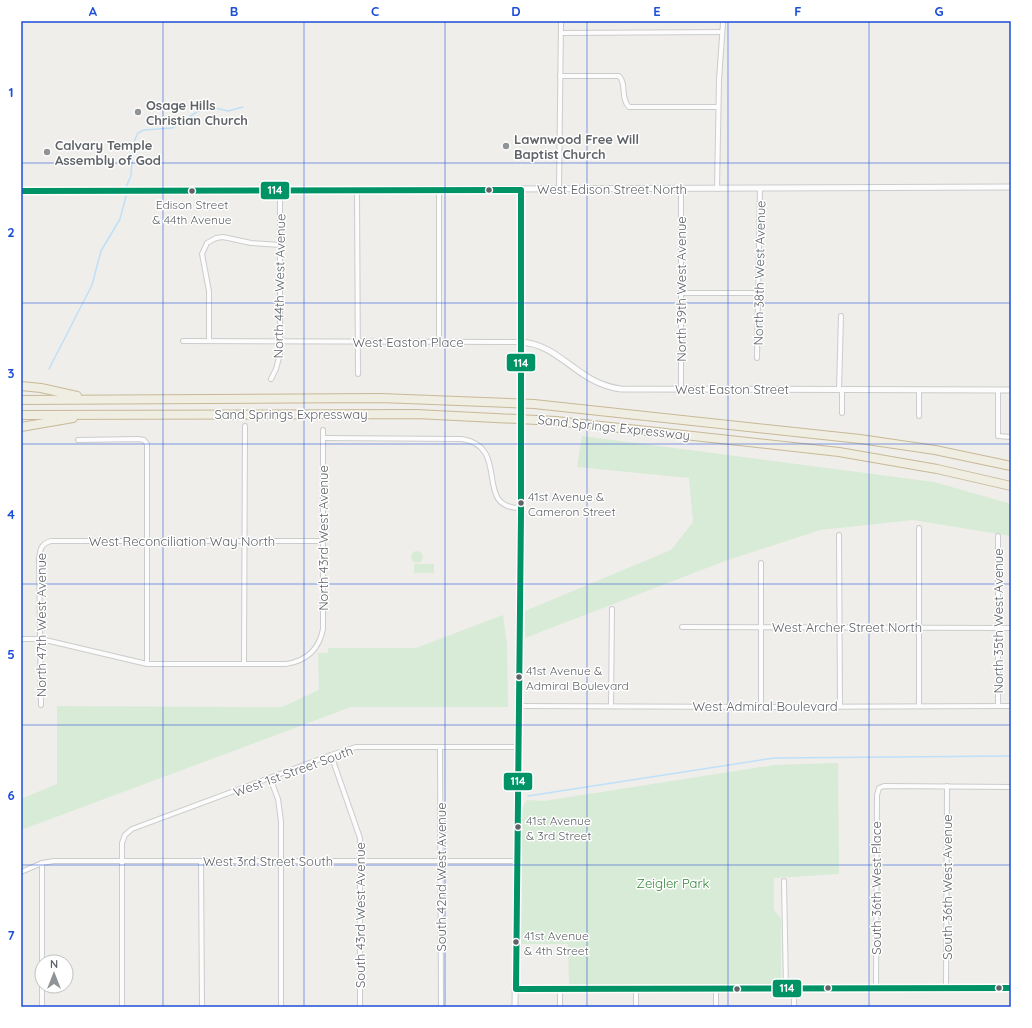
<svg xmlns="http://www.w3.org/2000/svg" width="1032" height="1028" font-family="Quicksand,sans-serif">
<rect width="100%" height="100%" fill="#efeeea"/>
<!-- green -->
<g fill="#d8ebd6">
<path d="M 582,436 L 934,482 L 1011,504 L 1011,536 L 913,520 L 820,530 L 725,561 L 525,638 L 525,611 L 671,550 L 693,522 L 689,478 L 577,467 Z"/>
<circle cx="417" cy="557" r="6"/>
<rect x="414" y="564" width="20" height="9"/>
<path d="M 503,615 L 507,644 L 508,707 L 351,707 L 21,830 L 21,799 L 57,784 L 57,706 L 282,707 L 319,690 L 318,653 L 328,653 L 328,648 L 416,648 Z"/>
<path d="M 838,763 L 839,874 L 774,878 L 774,910 L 781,918 L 781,984 L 569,985 L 568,944 L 519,944 L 522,808 L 527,800 L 544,801 L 774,765 Z"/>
</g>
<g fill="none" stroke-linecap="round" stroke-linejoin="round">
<!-- stream -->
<g stroke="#bfe0f9" stroke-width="1.5">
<path d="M 126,187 L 131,176 L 133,144 L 138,133 L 144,130 L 172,128 L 203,108 L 212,107 L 228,111 L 243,107"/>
<path d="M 49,369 L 92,285 L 101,251 L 120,219 L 126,196"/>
<path d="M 528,796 L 774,758 L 1011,756"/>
</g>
<defs>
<g id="minor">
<path d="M 561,33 L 722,32"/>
<path d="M 560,76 L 619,76 C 627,84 620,98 629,107 L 718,107"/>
<path d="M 681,189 L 681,390"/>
<path d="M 717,189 L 719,80 L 723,23"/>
<path d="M 559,190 L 561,21"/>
<path d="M 357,191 L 358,374"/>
<path d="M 681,293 L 759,293"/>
<path d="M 183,341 L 520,342"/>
<path d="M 209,341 L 209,291 L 202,254 L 207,243 L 216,238 L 223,237 L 251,243 L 281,245"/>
<path d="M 439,342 L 439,190"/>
<path d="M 757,358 L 760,189"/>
<path d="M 271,379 L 276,369 L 280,354 L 280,191"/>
<path d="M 839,389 L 841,316"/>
<path d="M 919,390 L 919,416"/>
<path d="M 998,390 L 998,436 L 1011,437"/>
<path d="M 842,413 L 842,389"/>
<path d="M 323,438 L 462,439 C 512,447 472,509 521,508"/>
<path d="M 78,440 L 138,439 L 144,440 L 147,444 L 147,664"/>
<path d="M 839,535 L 840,706"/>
<path d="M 998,536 L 998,706"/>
<path d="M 682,627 L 1011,628"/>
<path d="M 21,639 L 41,639 L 147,664 L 286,664 C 306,661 319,650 323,629 L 323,430"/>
<path d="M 244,664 L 245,426"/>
<path d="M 41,705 L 39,559 C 40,549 41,544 51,541 L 323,541"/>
<path d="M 919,705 L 919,528"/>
<path d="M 519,706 L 761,707 L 1011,706"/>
<path d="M 611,706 L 612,609"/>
<path d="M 761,707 L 761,563"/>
<path d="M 440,747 L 441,1007"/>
<path d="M 331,755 L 360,838 L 360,1007"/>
<path d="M 270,778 L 278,799 L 281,821 L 281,1007"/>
<path d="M 201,861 L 202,1007"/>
<path d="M 21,872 L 42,863 L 54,861 L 517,861"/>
<path d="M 784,881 L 786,989"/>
<path d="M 42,962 L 42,863"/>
<path d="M 876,988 L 877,795 L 879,788 L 884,786 L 1011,787"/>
<path d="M 946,988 L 947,786"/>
<path d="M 516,989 L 1011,988"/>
<path d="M 560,989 L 560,1007"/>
<path d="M 636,989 L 636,1007"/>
<path d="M 716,989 L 716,1007"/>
<path d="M 794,989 L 794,1007"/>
<path d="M 42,1007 L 42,986"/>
<path d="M 122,1007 L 122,843 L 125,835 L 132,829 L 331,755 L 356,747 L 518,747"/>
</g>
<g id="tertiary">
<path d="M 21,191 L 1011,187"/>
<path d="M 520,342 C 561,344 577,384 621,389 L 1011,390"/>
<path d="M 521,381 L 521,190"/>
<path d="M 515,1007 L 521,438"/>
</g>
<g id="motorway">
<path d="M 21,386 L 41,388 L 77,396"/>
<path d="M 21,400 L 380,398 L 534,404 L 860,439 L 935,450 L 1011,466"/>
<path d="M 21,415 L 416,414 L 556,421 L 839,452 L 937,469 L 1011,486"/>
<path d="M 21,427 L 73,418"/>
</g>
</defs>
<!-- minor casing -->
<use href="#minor" stroke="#cbcccc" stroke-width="6"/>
<!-- tertiary casing -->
<use href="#tertiary" stroke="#cbcccc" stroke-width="7"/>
<!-- motorway casing -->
<use href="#motorway" stroke="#c8b996" stroke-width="10"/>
<!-- minor -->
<use href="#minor" stroke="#fdfcfc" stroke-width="4"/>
<!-- tertiary -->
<use href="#tertiary" stroke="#fdfcfc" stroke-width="5"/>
<!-- motorway -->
<use href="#motorway" stroke="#f0ede3" stroke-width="8"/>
<defs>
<path id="tertiary-bridge" d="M 521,381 L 521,438"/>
</defs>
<!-- tertiary-bridge casing -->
<use href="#tertiary-bridge" stroke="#cbcccc" stroke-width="7" stroke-linecap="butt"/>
<!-- tertiary-bridge -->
<use href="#tertiary-bridge" stroke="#fdfcfc" stroke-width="5"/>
<defs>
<path id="bus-1" d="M 21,191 L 521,190 L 521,514 L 516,989 L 1011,988"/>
</defs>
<!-- bus-1 casing -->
<use href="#bus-1" stroke="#fff" stroke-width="9"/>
<!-- bus-1 -->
<use href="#bus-1" stroke="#009365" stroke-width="6"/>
</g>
<!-- grid -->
<path fill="none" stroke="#1d4ed8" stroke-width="1" stroke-opacity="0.55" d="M 163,21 L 163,1007M 304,21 L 304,1007M 445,21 L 445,1007M 587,21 L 587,1007M 728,21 L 728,1007M 869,21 L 869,1007M 21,163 L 1011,163M 21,303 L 1011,303M 21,444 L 1011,444M 21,584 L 1011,584M 21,725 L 1011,725M 21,865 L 1011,865"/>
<!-- markers -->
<g fill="#919496" stroke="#fff" stroke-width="1.5">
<circle cx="138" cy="112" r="4"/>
<circle cx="506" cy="146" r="4"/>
<circle cx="47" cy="152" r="4"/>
</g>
<g fill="#5f6368" stroke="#fff" stroke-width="1.5">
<circle cx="489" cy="190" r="3.5"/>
<circle cx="192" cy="191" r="3.5"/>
<circle cx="521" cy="503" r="3.5"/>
<circle cx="519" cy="677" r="3.5"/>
<circle cx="518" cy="827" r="3.5"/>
<circle cx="516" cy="942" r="3.5"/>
<circle cx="828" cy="988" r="3.5"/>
<circle cx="999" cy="988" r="3.5"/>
<circle cx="737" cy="989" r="3.5"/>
</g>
<g text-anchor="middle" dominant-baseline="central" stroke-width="3" stroke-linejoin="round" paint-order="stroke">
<!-- bus labels -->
<g font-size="12" fill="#5f6368" stroke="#fff" text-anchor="start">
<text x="192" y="204" text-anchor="middle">Edison Street<tspan x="192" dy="15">&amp; 44th Avenue</tspan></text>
<text x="528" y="496">41st Avenue &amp;<tspan x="528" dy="15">Cameron Street</tspan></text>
<text x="526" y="670">41st Avenue &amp;<tspan x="526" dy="15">Admiral Boulevard</tspan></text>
<text x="526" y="820">41st Avenue<tspan x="526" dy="15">&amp; 3rd Street</tspan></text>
<text x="524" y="935">41st Avenue<tspan x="524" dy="15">&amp; 4th Street</tspan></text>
</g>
<!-- poi labels -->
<g font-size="13" font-weight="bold" fill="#5f6368" stroke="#fff" text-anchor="start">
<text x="146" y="105">Osage Hills<tspan x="146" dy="15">Christian Church</tspan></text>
<text x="514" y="139">Lawnwood Free Will<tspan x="514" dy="15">Baptist Church</tspan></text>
<text x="55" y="145">Calvary Temple<tspan x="55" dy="15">Assembly of God</tspan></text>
</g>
<!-- street labels -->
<g font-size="13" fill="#5f6368" stroke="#fff">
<text x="612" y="189">West Edison Street North</text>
<text transform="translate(759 273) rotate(-89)">North 38th West Avenue</text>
<text transform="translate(279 286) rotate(-89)">North 44th West Avenue</text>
<text transform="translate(681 289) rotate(-90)">North 39th West Avenue</text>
<text x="408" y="342">West Easton Place</text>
<text x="732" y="389">West Easton Street</text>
<text x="291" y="414">Sand Springs Expressway</text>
<text transform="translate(614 427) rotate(6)">Sand Springs Expressway</text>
<text transform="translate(323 538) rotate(-90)">North 43rd West Avenue</text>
<text x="182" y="541">West Reconciliation Way North</text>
<text transform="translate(998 621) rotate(-90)">North 35th West Avenue</text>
<text transform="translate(41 625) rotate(-90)">North 47th West Avenue</text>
<text x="847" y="627">West Archer Street North</text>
<text x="765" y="706">West Admiral Boulevard</text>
<text transform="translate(293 771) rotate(-20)">West 1st Street South</text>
<text x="268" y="861">West 3rd Street South</text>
<text transform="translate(441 877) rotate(-90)">South 42nd West Avenue</text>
<text transform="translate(947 887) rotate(-90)">South 36th West Avenue</text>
<text transform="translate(876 888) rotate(-90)">South 36th West Place</text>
<text transform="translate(360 915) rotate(-90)">South 43rd West Avenue</text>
</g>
<!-- park labels -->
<g font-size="13" fill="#348238" stroke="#fff">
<text x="673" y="883">Zeigler Park</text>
</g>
</g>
<g stroke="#fff" stroke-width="1.5">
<rect x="260" y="181" width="30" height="19" rx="4" fill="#009365"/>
<rect x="506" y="353" width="30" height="19" rx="4" fill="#009365"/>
<rect x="503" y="772" width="30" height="19" rx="4" fill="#009365"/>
<rect x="772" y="979" width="30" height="19" rx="4" fill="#009365"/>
</g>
<g font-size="11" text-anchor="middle" font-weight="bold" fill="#fff">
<text x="275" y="194">114</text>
<text x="521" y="367">114</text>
<text x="518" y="785">114</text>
<text x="787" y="992">114</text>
</g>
<!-- border -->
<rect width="1032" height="1028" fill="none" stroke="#ffffff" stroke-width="44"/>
<!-- north arrow -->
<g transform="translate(54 974)"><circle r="19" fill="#ffffff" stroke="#bfc1c3"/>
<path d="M0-3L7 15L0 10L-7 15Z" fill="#919496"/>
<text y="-6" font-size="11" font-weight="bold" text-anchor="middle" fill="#5f6368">N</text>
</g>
<rect x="22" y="22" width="988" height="984" fill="none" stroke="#1d4ed8" stroke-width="1.5"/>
<g font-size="13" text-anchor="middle" font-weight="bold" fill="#1d4ed8">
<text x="93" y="16">A</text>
<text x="234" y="16">B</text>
<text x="375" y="16">C</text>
<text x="516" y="16">D</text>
<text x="657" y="16">E</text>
<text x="798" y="16">F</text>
<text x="939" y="16">G</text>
<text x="11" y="97">1</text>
<text x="11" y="237">2</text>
<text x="11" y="378">3</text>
<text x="11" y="519">4</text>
<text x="11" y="659">5</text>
<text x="11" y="800">6</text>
<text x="11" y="940">7</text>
</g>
</svg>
